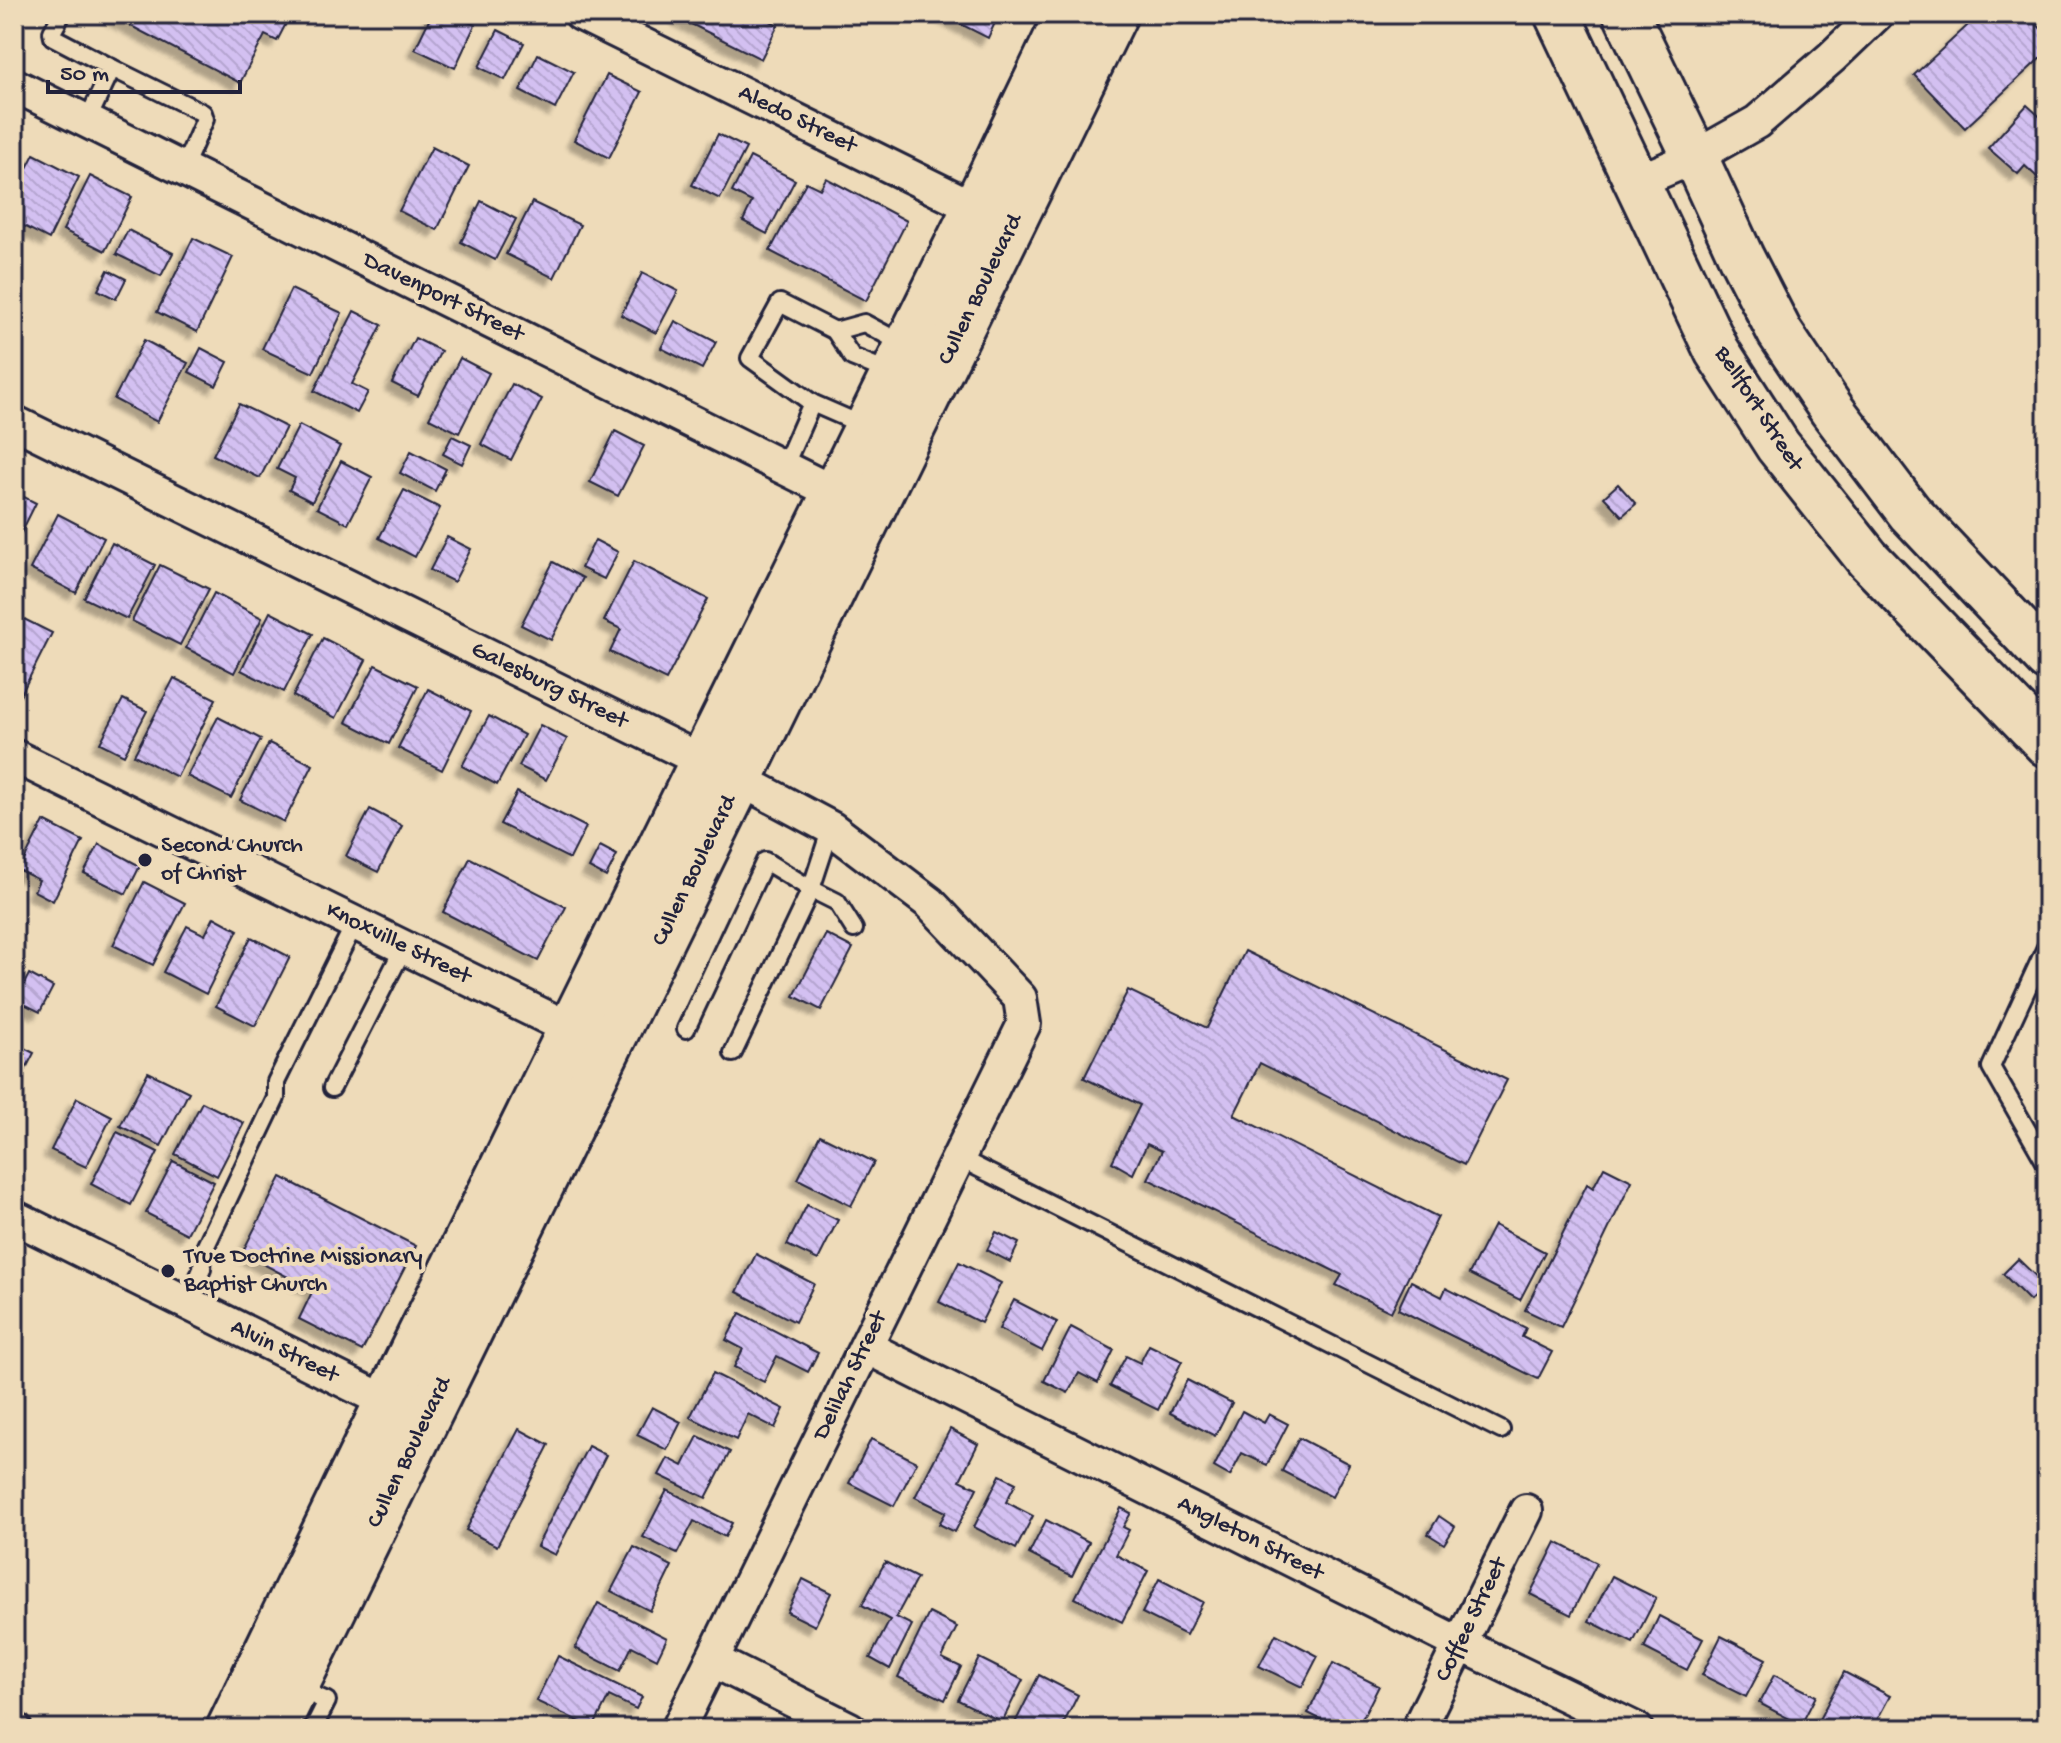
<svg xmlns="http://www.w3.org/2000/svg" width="2061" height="1743" font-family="'Gochi Hand',sans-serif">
<defs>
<pattern id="building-back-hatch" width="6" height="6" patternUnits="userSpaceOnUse" patternTransform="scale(2)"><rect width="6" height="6" fill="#d3c0f1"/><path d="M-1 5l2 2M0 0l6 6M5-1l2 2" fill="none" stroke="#b5a5d0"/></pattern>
<filter id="shadow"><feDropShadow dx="-7" dy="7" stdDeviation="2" flood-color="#0004"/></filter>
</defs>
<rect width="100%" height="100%" fill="#eedbb9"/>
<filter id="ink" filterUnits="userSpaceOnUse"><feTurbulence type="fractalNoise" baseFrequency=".0125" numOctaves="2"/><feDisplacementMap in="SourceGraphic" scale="16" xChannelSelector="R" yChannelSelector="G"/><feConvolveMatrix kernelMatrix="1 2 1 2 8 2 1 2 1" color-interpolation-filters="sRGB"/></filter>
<g filter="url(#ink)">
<!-- building -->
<g fill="url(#building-back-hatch)" stroke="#22223b" stroke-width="2" filter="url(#shadow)">
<path d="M 108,14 L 291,14 L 277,41 L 265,35 L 240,83 Z"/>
<path d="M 432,14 L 450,14 L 475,25 L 455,68 L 415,49 Z"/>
<path d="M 681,14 L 757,14 L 778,25 L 761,59 L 679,18 Z"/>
<path d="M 941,14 L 999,14 L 988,38 Z"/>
<path d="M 1980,14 L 2027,14 L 2047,35 L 2047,52 L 1965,128 L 1914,75 Z"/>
<path d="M 498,30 L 524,43 L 505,80 L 479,67 Z"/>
<path d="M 538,54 L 574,72 L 555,109 L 520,91 Z"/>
<path d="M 607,75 L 642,92 L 609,158 L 574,140 Z"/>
<path d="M 2027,105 L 2047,123 L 2047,186 L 2025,166 L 2018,174 L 1988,148 Z"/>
<path d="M 718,134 L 746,148 L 720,199 L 692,185 Z"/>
<path d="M 432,147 L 469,166 L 437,230 L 399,211 Z"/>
<path d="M 34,154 L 79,177 L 49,239 L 14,221 L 14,194 Z"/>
<path d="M 750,157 L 795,180 L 767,234 L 743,221 L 752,202 L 732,192 Z"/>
<path d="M 90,176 L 132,197 L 105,251 L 63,230 Z"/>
<path d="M 826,178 L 907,221 L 866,301 L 770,251 L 806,182 L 820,189 Z"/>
<path d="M 481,201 L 516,219 L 495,260 L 461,242 Z"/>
<path d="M 532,202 L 580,225 L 554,278 L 506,254 Z"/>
<path d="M 128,230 L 173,253 L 161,276 L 116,254 Z"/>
<path d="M 193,238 L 233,257 L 197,332 L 157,312 Z"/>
<path d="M 108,270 L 126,279 L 116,299 L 98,290 Z"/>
<path d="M 642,273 L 678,291 L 656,333 L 621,315 Z"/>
<path d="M 291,289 L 342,313 L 313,373 L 262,349 Z"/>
<path d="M 354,311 L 382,325 L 352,384 L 368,392 L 357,413 L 314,391 Z"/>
<path d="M 675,321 L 716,342 L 702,369 L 661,348 Z"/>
<path d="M 415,338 L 441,351 L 418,396 L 392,383 Z"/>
<path d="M 144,340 L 188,363 L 157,422 L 114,399 Z"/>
<path d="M 201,348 L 228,362 L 216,386 L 189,372 Z"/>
<path d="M 460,358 L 489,373 L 459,433 L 429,418 Z"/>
<path d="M 512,384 L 542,399 L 511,460 L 481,444 Z"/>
<path d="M 239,404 L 286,427 L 260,478 L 213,455 Z"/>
<path d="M 299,425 L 340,446 L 312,502 L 289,490 L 295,478 L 277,469 Z"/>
<path d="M 615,431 L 644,446 L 618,496 L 590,482 Z"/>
<path d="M 452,436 L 471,445 L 462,464 L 443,454 Z"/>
<path d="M 411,451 L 446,469 L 435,491 L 400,473 Z"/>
<path d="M 341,461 L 372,477 L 348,524 L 317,508 Z"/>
<path d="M 1618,484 L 1636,504 L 1622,516 L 1604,497 Z"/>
<path d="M 404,490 L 440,508 L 415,557 L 379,538 Z"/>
<path d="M 14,492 L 36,503 L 14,547 Z"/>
<path d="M 58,514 L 104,538 L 76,593 L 30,569 Z"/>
<path d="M 447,537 L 471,549 L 454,582 L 430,570 Z"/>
<path d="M 595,540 L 618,552 L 604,579 L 581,568 Z"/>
<path d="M 112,543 L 155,565 L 127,619 L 84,598 Z"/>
<path d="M 634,561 L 708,599 L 666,680 L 610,652 L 621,629 L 604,621 Z"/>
<path d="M 553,562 L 583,578 L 551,640 L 521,625 Z"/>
<path d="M 160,565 L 209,589 L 180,645 L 132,621 Z"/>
<path d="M 214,593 L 262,618 L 234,673 L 186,648 Z"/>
<path d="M 270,612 L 313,634 L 284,692 L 241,670 Z"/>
<path d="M 14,614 L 52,633 L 15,706 L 14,705 Z"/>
<path d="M 323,638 L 366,660 L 336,718 L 293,696 Z"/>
<path d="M 375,665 L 418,686 L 389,744 L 346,722 Z"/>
<path d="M 174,678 L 216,699 L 177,777 L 134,755 Z"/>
<path d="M 428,689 L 471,711 L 442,770 L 398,748 Z"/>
<path d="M 123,699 L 147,711 L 124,755 L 100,743 Z"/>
<path d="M 489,716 L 524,735 L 497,785 L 462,766 Z"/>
<path d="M 218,717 L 261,739 L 231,798 L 187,776 Z"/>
<path d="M 540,725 L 567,739 L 546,780 L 519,766 Z"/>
<path d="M 269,743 L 313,765 L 284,822 L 240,800 Z"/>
<path d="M 517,792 L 586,827 L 570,859 L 500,824 Z"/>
<path d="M 370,809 L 402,826 L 378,872 L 346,856 Z"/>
<path d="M 44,821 L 83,841 L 53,901 L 34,891 L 39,880 L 19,870 Z"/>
<path d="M 99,844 L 140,866 L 126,894 L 84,873 Z"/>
<path d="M 600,846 L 617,855 L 606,877 L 589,868 Z"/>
<path d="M 470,858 L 566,907 L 538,961 L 443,912 Z"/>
<path d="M 144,882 L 185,903 L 153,965 L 113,945 Z"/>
<path d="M 214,917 L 238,930 L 206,994 L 163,972 L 187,926 L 205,935 Z"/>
<path d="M 826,934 L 853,948 L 821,1010 L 794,996 Z"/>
<path d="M 251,937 L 290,957 L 255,1026 L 216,1006 Z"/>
<path d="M 1245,951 L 1507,1080 L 1464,1165 L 1260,1063 L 1234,1115 L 1438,1217 L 1391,1312 L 1336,1285 L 1342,1275 L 1148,1179 L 1162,1151 L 1147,1144 L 1133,1174 L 1112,1162 L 1140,1105 L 1084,1078 L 1128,990 L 1207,1028 Z"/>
<path d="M 29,974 L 53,987 L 40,1012 L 16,1000 Z"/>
<path d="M 14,1043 L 34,1053 L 18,1084 L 14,1081 Z"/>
<path d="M 148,1072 L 189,1092 L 161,1146 L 120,1126 Z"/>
<path d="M 77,1098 L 112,1116 L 86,1167 L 51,1150 Z"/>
<path d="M 202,1102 L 244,1123 L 217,1176 L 175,1154 Z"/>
<path d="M 117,1132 L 158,1152 L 131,1205 L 91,1184 Z"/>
<path d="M 820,1135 L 874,1162 L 851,1206 L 798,1179 Z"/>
<path d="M 173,1161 L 214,1182 L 187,1234 L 146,1213 Z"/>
<path d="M 1604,1167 L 1632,1181 L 1561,1327 L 1525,1310 L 1587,1184 L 1593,1188 Z"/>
<path d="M 281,1177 L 416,1246 L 362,1351 L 299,1319 L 313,1290 L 242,1253 Z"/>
<path d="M 807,1205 L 838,1220 L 818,1260 L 787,1245 Z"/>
<path d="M 1494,1225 L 1545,1252 L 1520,1300 L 1469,1274 Z"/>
<path d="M 996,1232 L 1019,1243 L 1010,1262 L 987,1250 Z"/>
<path d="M 756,1254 L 814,1284 L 795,1322 L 737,1292 Z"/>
<path d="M 2018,1259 L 2045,1285 L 2030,1301 L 2003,1274 Z"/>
<path d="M 959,1262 L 1001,1283 L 981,1323 L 939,1302 Z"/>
<path d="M 1411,1281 L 1442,1297 L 1446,1288 L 1526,1328 L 1522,1337 L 1552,1352 L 1538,1379 L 1398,1309 Z"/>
<path d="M 1014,1300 L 1057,1322 L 1042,1351 L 999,1329 Z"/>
<path d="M 740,1313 L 818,1353 L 808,1372 L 777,1356 L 764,1382 L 734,1367 L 743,1349 L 726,1340 Z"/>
<path d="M 1071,1327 L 1114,1350 L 1098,1383 L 1079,1373 L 1068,1393 L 1044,1381 Z"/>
<path d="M 1149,1345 L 1182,1361 L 1158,1410 L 1110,1386 L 1126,1356 L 1140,1363 Z"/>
<path d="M 713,1373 L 784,1409 L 775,1428 L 748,1414 L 736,1440 L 690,1417 Z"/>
<path d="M 1187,1380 L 1232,1403 L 1215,1436 L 1170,1413 Z"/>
<path d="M 652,1407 L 681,1422 L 667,1450 L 637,1435 Z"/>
<path d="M 1242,1411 L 1264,1423 L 1269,1414 L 1288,1424 L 1267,1465 L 1242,1453 L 1230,1476 L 1214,1467 Z"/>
<path d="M 519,1429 L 549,1445 L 497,1546 L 466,1530 Z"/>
<path d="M 950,1429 L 978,1444 L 960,1480 L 977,1488 L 955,1532 L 939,1524 L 946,1512 L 915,1497 Z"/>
<path d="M 698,1436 L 730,1452 L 706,1498 L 659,1475 L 668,1458 L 683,1466 Z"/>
<path d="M 1299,1438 L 1349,1464 L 1332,1497 L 1282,1471 Z"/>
<path d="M 871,1439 L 917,1462 L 894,1506 L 849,1483 Z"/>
<path d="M 588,1446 L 606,1455 L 555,1555 L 537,1546 Z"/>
<path d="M 1000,1475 L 1016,1483 L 1006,1502 L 1033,1516 L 1016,1549 L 974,1527 Z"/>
<path d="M 667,1490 L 732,1523 L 725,1537 L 694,1521 L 677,1554 L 643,1537 Z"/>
<path d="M 1121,1508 L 1131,1513 L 1123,1527 L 1129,1530 L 1116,1555 L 1148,1571 L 1122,1622 L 1075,1598 Z"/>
<path d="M 1439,1516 L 1455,1527 L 1444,1544 L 1428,1534 Z"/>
<path d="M 1046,1520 L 1089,1542 L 1072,1576 L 1029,1554 Z"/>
<path d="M 1556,1542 L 1597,1563 L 1571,1615 L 1530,1594 Z"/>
<path d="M 634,1547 L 672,1566 L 650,1611 L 611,1591 Z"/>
<path d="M 885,1562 L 917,1578 L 896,1617 L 912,1625 L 890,1669 L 870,1658 L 890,1620 L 862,1605 Z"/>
<path d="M 1612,1576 L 1656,1598 L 1633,1643 L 1589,1621 Z"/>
<path d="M 803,1579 L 831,1593 L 815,1626 L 787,1612 Z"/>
<path d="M 1159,1579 L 1203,1602 L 1186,1635 L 1142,1613 Z"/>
<path d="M 598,1603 L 667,1638 L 657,1659 L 632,1646 L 620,1671 L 575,1648 Z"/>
<path d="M 929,1613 L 957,1627 L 942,1658 L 961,1667 L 945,1700 L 898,1677 Z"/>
<path d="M 1659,1616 L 1703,1639 L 1687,1670 L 1644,1648 Z"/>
<path d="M 1276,1634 L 1318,1656 L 1302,1687 L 1259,1666 Z"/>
<path d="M 1721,1636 L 1766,1659 L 1746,1697 L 1702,1675 Z"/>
<path d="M 558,1656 L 642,1697 L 636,1709 L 609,1696 L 593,1728 L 536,1701 Z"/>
<path d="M 979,1658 L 1023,1680 L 1002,1722 L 958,1700 Z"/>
<path d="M 1333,1663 L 1379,1686 L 1357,1729 L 1340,1729 L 1308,1713 Z"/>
<path d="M 1844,1672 L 1890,1696 L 1872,1729 L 1814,1729 Z"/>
<path d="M 1039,1675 L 1078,1695 L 1061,1729 L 1012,1729 Z"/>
<path d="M 1774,1675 L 1816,1696 L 1801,1725 L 1759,1703 Z"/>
<path d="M 368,1720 L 386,1729 L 363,1729 Z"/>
</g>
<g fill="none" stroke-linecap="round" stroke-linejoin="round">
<defs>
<g id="service">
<path d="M 62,14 L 52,32 L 53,37 L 112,68"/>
<path d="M 87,121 L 112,68 L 203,113 L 205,119 L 183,169"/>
<path d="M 835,331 L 864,323 L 907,346"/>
<path d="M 812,403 L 750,358 L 780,303 L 835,331 L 852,357 L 892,373"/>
<path d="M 784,467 L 812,403 L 867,427"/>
<path d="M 2047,945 L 1991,1067 L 2047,1165"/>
<path d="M 686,1029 L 765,861 L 811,889 L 837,902 L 854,929"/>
<path d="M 733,1053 L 811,889 L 831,828"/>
<path d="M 332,1088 L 404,947"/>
<path d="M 959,1158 L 1501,1430"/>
<path d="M 187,1304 L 202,1269 L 203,1252 L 276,1098 L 276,1082 L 355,923"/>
<path d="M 296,1688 L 327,1701 L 313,1729"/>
</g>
<g id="minor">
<path d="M 581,14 L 995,218"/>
<path d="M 14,85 L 853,502"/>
<path d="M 1636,182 L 1695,157 L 1757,122 L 1832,57 L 1877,14"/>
<path d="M 14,422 L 739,779 L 831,828 L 930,903 L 1020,998 L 1024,1024 L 678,1729"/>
<path d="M 14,756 L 589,1038"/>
<path d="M 14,1217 L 405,1411"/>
<path d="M 866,1347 L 1460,1644 L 1636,1729"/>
<path d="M 712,1660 L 850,1729"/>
<path d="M 14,1728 L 15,1729"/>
<path d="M 1418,1729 L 1526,1511"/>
</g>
<g id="secondary">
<path d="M 1557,14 L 1717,351 L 1778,446 L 1868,559 L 2047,744"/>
<path d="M 1626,14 L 1695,157 L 1741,257 L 1780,333 L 1832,410 L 1910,513 L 2047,658"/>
</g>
<g id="primary">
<path d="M 229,1729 L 387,1402 L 975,208 L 1068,14"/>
<path d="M 275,1729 L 1115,14"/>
</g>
</defs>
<!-- service casing -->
<use href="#service" stroke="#22223b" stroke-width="22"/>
<!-- minor casing -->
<use href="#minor" stroke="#22223b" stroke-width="38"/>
<!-- secondary casing -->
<use href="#secondary" stroke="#22223b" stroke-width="50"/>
<!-- primary casing -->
<use href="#primary" stroke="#22223b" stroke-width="50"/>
<!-- service -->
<use href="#service" stroke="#eedbb9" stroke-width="16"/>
<!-- minor -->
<use href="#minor" stroke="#eedbb9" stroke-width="32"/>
<!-- secondary -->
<use href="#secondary" stroke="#eedbb9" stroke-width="44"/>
<!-- primary -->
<use href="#primary" stroke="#eedbb9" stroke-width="44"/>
</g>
</g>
<!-- markers -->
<g fill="#22223b" stroke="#eedbb9" stroke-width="3">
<circle cx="145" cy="860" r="8"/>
<circle cx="168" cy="1271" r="8"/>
</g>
<g text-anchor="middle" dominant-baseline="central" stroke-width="8" stroke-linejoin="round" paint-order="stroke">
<!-- street labels -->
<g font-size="24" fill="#22223b" stroke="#eedbb9">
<text transform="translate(797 120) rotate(26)">Aledo Street</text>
<text transform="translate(981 290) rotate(-64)">Cullen Boulevard</text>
<text transform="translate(443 298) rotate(26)">Davenport Street</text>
<text transform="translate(1758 409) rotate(57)">Bellfort Street</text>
<text transform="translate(549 686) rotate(26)">Galesburg Street</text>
<text transform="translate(695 871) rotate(-64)">Cullen Boulevard</text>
<text transform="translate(398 944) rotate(26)">Knoxville Street</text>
<text transform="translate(284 1352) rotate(26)">Alvin Street</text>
<text transform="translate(851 1376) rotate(-64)">Delilah Street</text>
<text transform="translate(410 1453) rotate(-64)">Cullen Boulevard</text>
<text transform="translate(1250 1539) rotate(27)">Angleton Street</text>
<text transform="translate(1472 1620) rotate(-64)">Coffee Street</text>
</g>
<!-- poi labels -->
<g font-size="24" fill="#22223b" stroke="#eedbb9" text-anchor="start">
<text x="161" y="846">Second Church<tspan x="161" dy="28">of Christ</tspan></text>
<text x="184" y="1257">True Doctrine Missionary<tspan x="184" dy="28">Baptist Church</tspan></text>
</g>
</g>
<!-- margin -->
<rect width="2061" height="1743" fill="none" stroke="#eedbb9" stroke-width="48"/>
<rect x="24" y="24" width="2013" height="1695" fill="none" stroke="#22223b" stroke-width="3" filter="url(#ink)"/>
<!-- scale -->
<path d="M48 80v12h192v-12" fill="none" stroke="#22223b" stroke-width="4"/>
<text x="60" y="80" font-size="24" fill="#22223b" stroke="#eedbb9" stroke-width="6" paint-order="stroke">50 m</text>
</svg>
